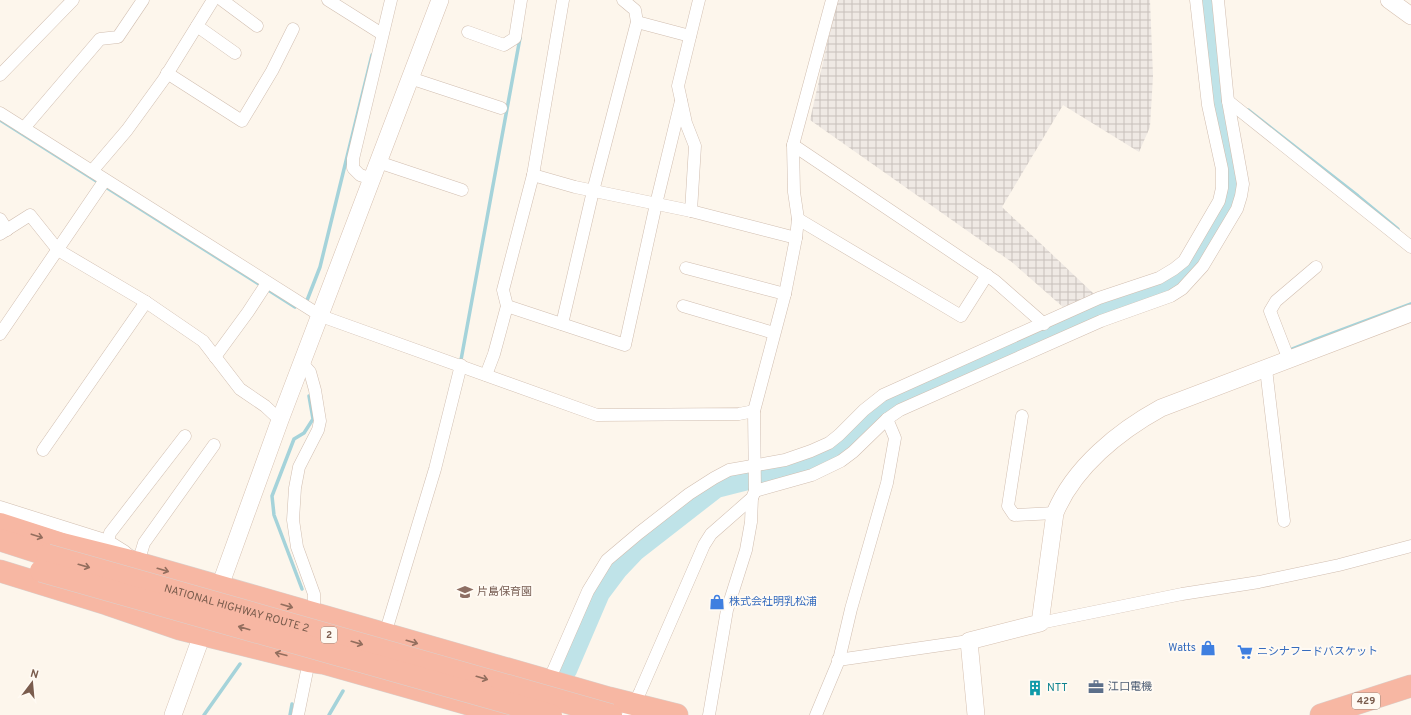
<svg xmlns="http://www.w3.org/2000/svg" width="1411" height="715" font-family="Overpass,'Noto Sans JP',sans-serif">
<defs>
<pattern id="industrial-grid" width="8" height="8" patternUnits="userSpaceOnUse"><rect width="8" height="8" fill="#efe9e4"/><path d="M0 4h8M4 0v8" fill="none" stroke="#c7c0bb"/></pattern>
</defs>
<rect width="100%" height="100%" fill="#fdf6ec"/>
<!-- industrial -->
<path fill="url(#industrial-grid)" d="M 837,0 L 1150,0 L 1153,76 L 1150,127 L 1139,152 L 1063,105 L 1002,207 L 1094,294 L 1064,308 L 1013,263 L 810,120 Z"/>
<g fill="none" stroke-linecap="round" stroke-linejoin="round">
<!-- stream -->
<g stroke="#a5d3da" stroke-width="3.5">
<path d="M 1217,98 L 1222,99"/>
<path d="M 1248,110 L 1358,196 L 1398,229"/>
<path d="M 0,120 L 295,307"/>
<path d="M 306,303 L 320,267 L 372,55"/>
<path d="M 1292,349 L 1312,341 L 1411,304"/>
<path d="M 461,360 L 520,38"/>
<path d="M 302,589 L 274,515 L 272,496 L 294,439 L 304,433 L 313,419 L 309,396"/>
<path d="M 204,715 L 240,664"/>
<path d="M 290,715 L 292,704"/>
<path d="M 329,715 L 343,691"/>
</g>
<!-- river -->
<path stroke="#bfe3e8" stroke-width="22" d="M 566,670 L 599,593 L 617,569 L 635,550 L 716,487 L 815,462 L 830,455 L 884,406 L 1003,353 L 1088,312 L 1172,284 L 1188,270 L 1224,212 L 1232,191 L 1231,167 L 1217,98 L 1207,0"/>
<defs>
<g id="street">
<path d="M 222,0 L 257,26"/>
<path d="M 328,0 L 382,34"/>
<path d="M 637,22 L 690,36"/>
<path d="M 197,26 L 235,53"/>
<path d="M 468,32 L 504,45 L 515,38 L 521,0"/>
<path d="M 167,73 L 242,121 L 272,71 L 293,29"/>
<path d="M 0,75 L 73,0"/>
<path d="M 410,78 L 501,108"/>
<path d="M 1228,101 L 1411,247"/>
<path d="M 0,113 L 321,316 L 597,415 L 739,414 L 754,411"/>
<path d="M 24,128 L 100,39 L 118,37 L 143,0"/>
<path d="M 793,145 L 995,281 L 1044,324"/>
<path d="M 378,162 L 462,190"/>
<path d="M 92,171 L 127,130 L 164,79 L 213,0"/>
<path d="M 533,175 L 575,187 L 691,211 L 796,238"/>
<path d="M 372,179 L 360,175 L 353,168 L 353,159 L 391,0"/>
<path d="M 691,211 L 695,146 L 686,123 L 678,86 L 699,0"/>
<path d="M 0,219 L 7,230"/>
<path d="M 798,219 L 961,316 L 987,275"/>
<path d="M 0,234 L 30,215 L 58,250 L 146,302 L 203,341 L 240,389 L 265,406 L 280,420"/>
<path d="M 686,268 L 785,294"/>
<path d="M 507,306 L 625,345 L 656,204 L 681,101"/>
<path d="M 683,306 L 774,333"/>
<path d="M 562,324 L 593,191 L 637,22 L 635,10 L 623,0"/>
<path d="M 0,334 L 105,180"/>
<path d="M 215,357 L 248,312 L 267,283"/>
<path d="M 1289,360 L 1270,311 L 1276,301 L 1316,267"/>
<path d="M 302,363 L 310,372 L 315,390 L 320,421 L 318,430 L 299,467 L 295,488 L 293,520 L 297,547 L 314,594 L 314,614"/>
<path d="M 1266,369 L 1284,521"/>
<path d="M 486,375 L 494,354 L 507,306 L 503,290 L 533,175 L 563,0"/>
<path d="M 1022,416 L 1008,506 L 1014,515 L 1055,513"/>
<path d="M 43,450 L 146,302"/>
<path d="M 755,491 L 812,475 L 841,461 L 853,452 L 887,419 L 900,410 L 1101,321 L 1171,296 L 1182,289 L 1203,266 L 1237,209 L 1241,196 L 1243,184 L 1228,101 L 1218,0"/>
<path d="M 0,507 L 108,541 L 124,551 L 138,563 L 144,543 L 214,445"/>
<path d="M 108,541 L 110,533 L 185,436"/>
<path d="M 1040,623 L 1182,594 L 1259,582 L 1339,565 L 1411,546"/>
<path d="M 385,634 L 435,469 L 461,365"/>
<path d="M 838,660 L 969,641"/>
<path d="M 547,685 L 588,591 L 607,560 L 639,533 L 689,494 L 714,478 L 729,470 L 785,460 L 811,451 L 829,443 L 839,435 L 864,410 L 883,395 L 1099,298 L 1159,278 L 1174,269 L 1184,261 L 1219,201 L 1222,188 L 1222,169 L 1208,105 L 1196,0"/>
<path d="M 298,715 L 309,661"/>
<path d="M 628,715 L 640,692 L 704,545 L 711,534 L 752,498 L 755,491 L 754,411 L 785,294 L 796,238 L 798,219 L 794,192 L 793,145 L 832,0"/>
<path d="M 709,715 L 727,610 L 746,550 L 751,522 L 752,498"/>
<path d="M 816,715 L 839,660 L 851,609 L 887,483 L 895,438 L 887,419"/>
</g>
<g id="secondary">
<path d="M 1389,0 L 1411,16"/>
<path d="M 216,597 L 280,420 L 440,0"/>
<path d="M 173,715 L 206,624"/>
<path d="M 976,715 L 969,641 L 1040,623 L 1055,513 C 1074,467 1119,431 1161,408 L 1411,313"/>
</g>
<g id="highway">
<path d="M 0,524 L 62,544 L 138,563 L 609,698 L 677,715"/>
<path d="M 0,540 L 47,555"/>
<path d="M 0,571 L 107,604 L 180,629 L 309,661 L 323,663 L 507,715"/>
<path d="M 1321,715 L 1411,686"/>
</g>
</defs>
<!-- street casing -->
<use href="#street" stroke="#d1beb0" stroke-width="13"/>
<!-- secondary casing -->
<use href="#secondary" stroke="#d6c0b0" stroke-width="18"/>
<!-- highway casing -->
<use href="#highway" stroke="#dad1cd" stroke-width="23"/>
<!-- street -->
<use href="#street" stroke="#fff" stroke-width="12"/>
<!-- secondary -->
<use href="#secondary" stroke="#fff" stroke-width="17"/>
<!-- highway -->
<use href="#highway" stroke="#f7b7a3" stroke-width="22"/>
<defs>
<g id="highway-bridge">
<path id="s1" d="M 47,555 L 611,715"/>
<path d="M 41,571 L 551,715"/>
</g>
</defs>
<!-- highway-bridge casing -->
<use href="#highway-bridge" stroke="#dad1cd" stroke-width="23" stroke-linecap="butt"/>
<!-- highway-bridge -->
<use href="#highway-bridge" stroke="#f7b7a3" stroke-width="22"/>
</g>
<!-- one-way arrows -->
<defs><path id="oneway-shaft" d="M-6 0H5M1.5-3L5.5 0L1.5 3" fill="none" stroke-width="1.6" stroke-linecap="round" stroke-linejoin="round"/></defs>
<g stroke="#936e5e">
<use href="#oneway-shaft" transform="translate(37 536) rotate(18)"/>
<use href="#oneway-shaft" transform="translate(84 566) rotate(16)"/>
<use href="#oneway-shaft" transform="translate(163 570) rotate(16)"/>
<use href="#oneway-shaft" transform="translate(287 606) rotate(16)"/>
<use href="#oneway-shaft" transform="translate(244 628) rotate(-164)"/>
<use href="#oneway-shaft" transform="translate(412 642) rotate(16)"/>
<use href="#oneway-shaft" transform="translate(357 643) rotate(16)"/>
<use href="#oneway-shaft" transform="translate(281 654) rotate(-166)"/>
<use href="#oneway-shaft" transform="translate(482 678) rotate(16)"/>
</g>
<!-- icons -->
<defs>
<symbol id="school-bare" viewBox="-9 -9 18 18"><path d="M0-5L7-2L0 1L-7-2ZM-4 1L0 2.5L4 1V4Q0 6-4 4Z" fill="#8d6e63" stroke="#fffaf3" stroke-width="2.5" paint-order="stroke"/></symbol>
<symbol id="shop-bare" viewBox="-9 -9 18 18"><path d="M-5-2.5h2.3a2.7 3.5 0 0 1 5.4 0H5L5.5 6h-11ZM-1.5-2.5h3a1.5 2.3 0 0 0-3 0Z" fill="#3f7fe0" stroke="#fffaf3" stroke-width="2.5" paint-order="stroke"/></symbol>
<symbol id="supermarket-bare" viewBox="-9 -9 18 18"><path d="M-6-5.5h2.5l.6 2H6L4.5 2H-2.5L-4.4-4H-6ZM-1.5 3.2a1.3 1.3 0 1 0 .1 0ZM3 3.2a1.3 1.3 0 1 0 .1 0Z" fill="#3f7fe0" stroke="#fffaf3" stroke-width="2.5" paint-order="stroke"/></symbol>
<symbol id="office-bare" viewBox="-9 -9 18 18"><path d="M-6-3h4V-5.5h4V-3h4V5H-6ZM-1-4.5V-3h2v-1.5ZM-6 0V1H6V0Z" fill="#5c6f8a" stroke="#fffaf3" stroke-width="2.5" paint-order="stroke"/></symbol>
<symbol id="building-bare" viewBox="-9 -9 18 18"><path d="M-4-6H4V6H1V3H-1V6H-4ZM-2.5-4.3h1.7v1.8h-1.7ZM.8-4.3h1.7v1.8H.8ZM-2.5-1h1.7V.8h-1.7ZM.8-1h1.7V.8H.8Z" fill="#0f9aa8" stroke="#fffaf3" stroke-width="2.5" paint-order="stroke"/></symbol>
</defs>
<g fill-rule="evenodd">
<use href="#school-bare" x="454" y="581" width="22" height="22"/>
<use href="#shop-bare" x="706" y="591" width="22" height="22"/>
<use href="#shop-bare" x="1197" y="637" width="22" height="22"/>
<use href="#supermarket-bare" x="1234" y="641" width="22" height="22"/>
<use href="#office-bare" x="1085" y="676" width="22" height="22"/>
<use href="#building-bare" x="1024" y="677" width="22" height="22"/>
</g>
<g text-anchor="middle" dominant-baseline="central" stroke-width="4" stroke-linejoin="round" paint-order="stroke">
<!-- shield labels -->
<g fill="#fffaf3" stroke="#a28b7f" stroke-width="1">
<rect x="321" y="627" width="16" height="16" rx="3"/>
<rect x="1352" y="693" width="28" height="16" rx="3"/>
</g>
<g font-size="10" font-weight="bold" fill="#7a5c4d">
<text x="329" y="635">2</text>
<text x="1366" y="701">429</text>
</g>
<!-- education labels -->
<g font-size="11" fill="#785e54" stroke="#fffaf3" text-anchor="start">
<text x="477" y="592">片島保育園</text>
</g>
<!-- shop labels -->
<g font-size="11" fill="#366cbe" stroke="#fffaf3" text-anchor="start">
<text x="729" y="602">株式会社明乳松浦</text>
<text x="1196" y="648" text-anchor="end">Watts</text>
<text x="1257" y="652">ニシナフードバスケット</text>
</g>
<!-- street labels -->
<g font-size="11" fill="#7a5c4d" stroke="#fffaf3">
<text stroke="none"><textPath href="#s1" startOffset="197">NATIONAL HIGHWAY ROUTE 2</textPath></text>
</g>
<!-- service labels -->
<g font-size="11" fill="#4e5e75" stroke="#fffaf3" text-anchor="start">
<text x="1108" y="687">江口電機</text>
</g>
<!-- culture labels -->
<g font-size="11" fill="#0d838f" stroke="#fffaf3" text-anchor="start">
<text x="1047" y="688">NTT</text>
</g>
</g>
<!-- north arrow -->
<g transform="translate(32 683) rotate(16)" stroke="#fffaf3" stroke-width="3" paint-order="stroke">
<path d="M0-3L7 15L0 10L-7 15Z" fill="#7a5c4d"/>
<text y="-6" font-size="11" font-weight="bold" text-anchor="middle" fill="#7a5c4d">N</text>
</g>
</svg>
